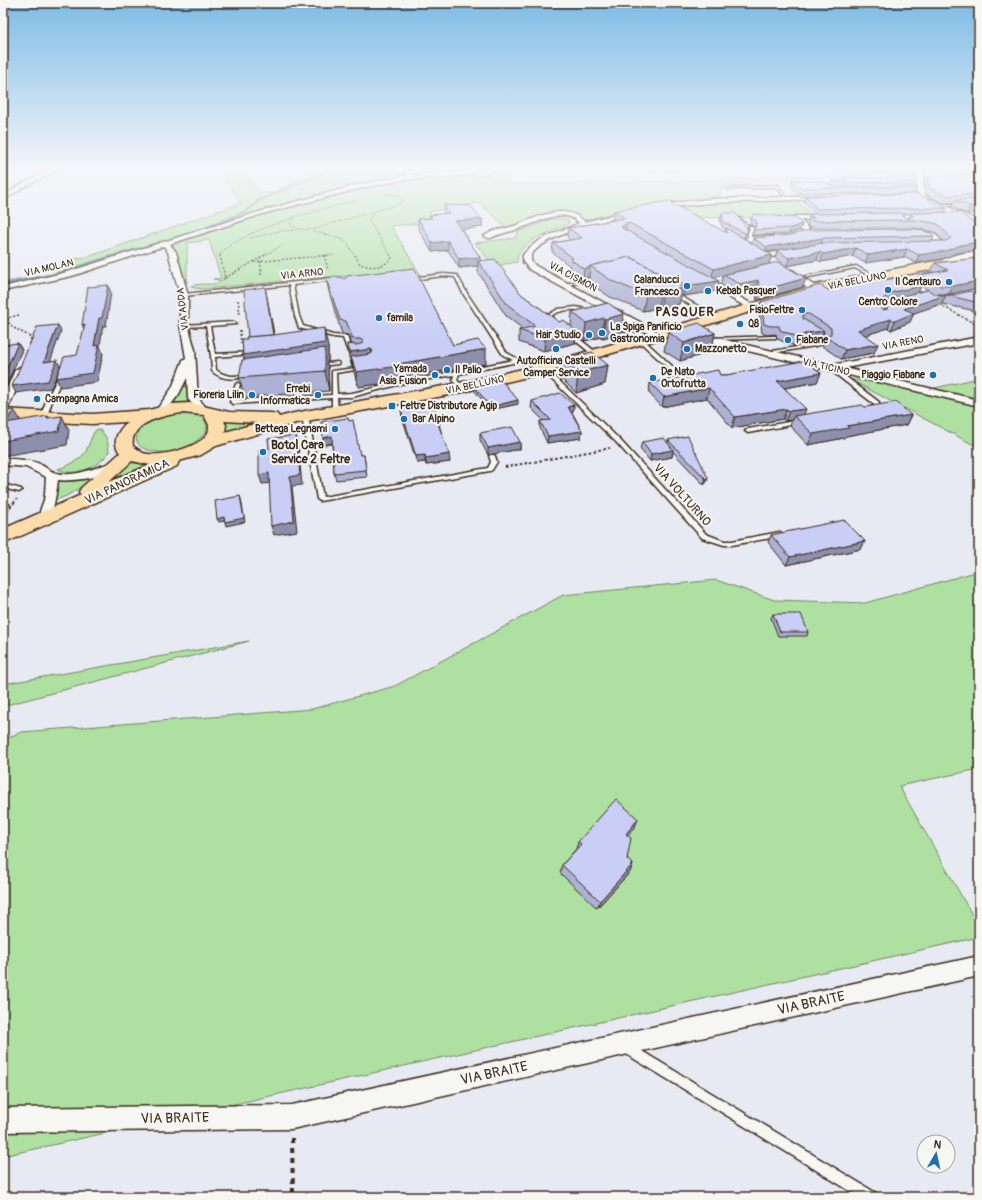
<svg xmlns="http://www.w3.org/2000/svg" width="982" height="1200" font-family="Pangolin,sans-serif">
<rect width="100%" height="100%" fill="#e8eaf3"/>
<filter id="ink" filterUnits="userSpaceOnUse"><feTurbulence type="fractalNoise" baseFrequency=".025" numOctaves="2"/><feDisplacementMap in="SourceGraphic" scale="8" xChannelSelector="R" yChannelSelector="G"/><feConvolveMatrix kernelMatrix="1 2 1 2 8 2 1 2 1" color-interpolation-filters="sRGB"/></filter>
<g filter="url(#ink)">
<!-- green -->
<g fill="#aee0a1" stroke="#748560">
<path d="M 219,169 L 242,169 L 260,193 L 277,193 L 308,172 L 315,169 L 767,169 L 583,173 L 562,171 L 509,172 L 508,184 L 686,181 L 795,176 L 816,178 L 918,169 L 918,171 L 911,175 L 878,174 L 821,179 L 799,178 L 722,185 L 720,196 L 718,197 L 646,205 L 580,221 L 571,216 L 554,215 L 510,230 L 479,203 L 429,212 L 434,222 L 391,226 L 421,276 L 402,278 L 337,276 L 204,289 L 194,288 L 191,286 C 201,282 213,287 222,281 L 213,279 L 221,278 L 209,240 L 187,243 L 187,283 C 181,270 175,247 161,242 L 69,271 L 70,258 L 82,259 L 241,203 Z"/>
<path d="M 922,169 L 979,169 L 979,177 L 924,179 Z"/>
<path d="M 797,201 L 812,215 L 738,218 L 681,217 L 669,206 L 710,202 Z"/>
<path d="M 552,219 L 568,220 L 569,223 C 554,232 517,240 517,262 L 494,266 L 475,243 L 515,238 L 518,232 Z"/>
<path d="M 979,378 L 979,446 L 972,444 L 849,379 L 926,390 Z"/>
<path d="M 186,386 L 188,402 L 172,403 L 183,387 Z"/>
<path d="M 176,414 C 234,412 199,454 159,452 C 152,451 143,450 139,445 C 126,427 165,416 176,414 Z"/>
<path d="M 222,418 L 265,423 L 219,437 Z"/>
<path d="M 97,429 C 107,433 108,443 109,452 C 99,467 75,478 58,469 C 67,466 77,462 84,454 C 89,448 92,432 97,429 Z"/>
<path d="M 127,462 L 149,465 L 91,492 Z"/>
<path d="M 96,474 C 88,482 68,498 57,499 L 55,496 L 56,478 Z"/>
<path d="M 979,571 L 979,769 L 899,786 L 979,927 L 979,937 L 3,1156 L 3,740 L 21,732 L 312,709 L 395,686 L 563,595 L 716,580 L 774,600 L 865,603 Z"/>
<path d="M 249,641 L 3,706 L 3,684 Z"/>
</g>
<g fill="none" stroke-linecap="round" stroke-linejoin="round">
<!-- stream-far1 -->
<path stroke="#648892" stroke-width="2.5" d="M 114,256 L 201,230 L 245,212 L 260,200 L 331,169"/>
<!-- stream -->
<path stroke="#648892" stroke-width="3.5" d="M 3,284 L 53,275 L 117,255"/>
<defs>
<g id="lane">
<path d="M 409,169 L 412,169 L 409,172 L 412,177 L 410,178 L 405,172 Z"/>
<path d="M 778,185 L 788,199 L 786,199 L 777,187 L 727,189 L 725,188 Z"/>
<path d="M 979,202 L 979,204 L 940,206 L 938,205 Z"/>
<path d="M 738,218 L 740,218 L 743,222 L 754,228 L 751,234 L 751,240 L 749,240 L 747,234 L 750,228 L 741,224 Z"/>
<path d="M 856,266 L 876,277 L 873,278 L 855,268 L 799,279 L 797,278 Z"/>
<path d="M 443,274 L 457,275 L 468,295 L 507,353 L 520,360 L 546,368 L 620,440 L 706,534 L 724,541 L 732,541 L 780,532 L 783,534 L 782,536 L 732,545 L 724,545 L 702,538 L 616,442 L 542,370 L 518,362 L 459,374 L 457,380 L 464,388 L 461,390 L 459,389 L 453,380 L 454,375 L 401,384 L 352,397 L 337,397 L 338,411 L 335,413 L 332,411 L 332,398 L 233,404 L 230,402 L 236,384 L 238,383 L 240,384 L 236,400 L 332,395 L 332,371 L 364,367 L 364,369 L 362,369 L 336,373 L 337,394 L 352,393 L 401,382 L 513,360 L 503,355 L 464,295 L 455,277 L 443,276 L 411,280 L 409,279 L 411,278 Z"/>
<path d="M 597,276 L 599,277 L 598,278 L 564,286 L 562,285 Z"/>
<path d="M 335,278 L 336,278 L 336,280 L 293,285 L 299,316 L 303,326 L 333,335 L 347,336 L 352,352 L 350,353 L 348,352 L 343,338 L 333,337 L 299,328 L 295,316 L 289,285 L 184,296 L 182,295 L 184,294 Z"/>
<path d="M 673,293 L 675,293 L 719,318 L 715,319 L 673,295 Z"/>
<path d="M 897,300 L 898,300 L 898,302 L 888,305 L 880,314 L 881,316 L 876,315 L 876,313 L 886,303 Z"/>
<path d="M 576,307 L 594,311 L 592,312 C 579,309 564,308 552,315 L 556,322 L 554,323 L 552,323 L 548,315 L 558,309 Z"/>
<path d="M 613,321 L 617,321 L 643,339 L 686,379 L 686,381 L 682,381 L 639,341 L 613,323 Z"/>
<path d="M 234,322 L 236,323 L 236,324 L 210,326 L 215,354 L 253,352 L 255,353 L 253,354 L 215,357 L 216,370 C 227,378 236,376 248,375 L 250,376 L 248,377 C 235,379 222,381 212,371 L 211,356 L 206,326 L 184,327 L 182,326 L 184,325 Z"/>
<path d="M 813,331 L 817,331 L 827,338 L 826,343 L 815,346 L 767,354 L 765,353 L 767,352 L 814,344 L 822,341 L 823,339 L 813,333 Z"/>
<path d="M 567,332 L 571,332 L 597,353 L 597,355 L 593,355 L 567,334 Z"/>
<path d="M 774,336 L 776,336 L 776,338 L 712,340 L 710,339 L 712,338 Z"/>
<path d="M 337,362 L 339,363 L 339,364 L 320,366 L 318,365 L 320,364 Z"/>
<path d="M 829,367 L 833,367 L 879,402 L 879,407 L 873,410 L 869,410 L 869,408 L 874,405 L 874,404 L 829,369 Z"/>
<path d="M 60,373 L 64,374 L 52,401 L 47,416 L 46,417 L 42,417 L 41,416 L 46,401 Z"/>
<path d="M 305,414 L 308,416 L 323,497 L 488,468 L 491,462 L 489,456 L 492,454 L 495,456 L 497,462 L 492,470 L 490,471 L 320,501 L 317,499 L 302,416 Z"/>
<path d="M 800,420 L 803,422 L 802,423 L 748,433 L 745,431 L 748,429 Z"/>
<path d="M 3,484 L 21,489 L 22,490 L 19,492 L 3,488 Z"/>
<path d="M 627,1042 L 876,1193 L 878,1197 L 860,1197 L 623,1052 L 621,1048 L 623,1044 Z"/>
</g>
<g id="street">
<path d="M 52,169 L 60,169 L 22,188 L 3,201 L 3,196 L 18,186 Z"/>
<path d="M 487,169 L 496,169 L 486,174 L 402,180 L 358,189 L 266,213 L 170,244 L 176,252 L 188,295 L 188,324 L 195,350 L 198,398 L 208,410 L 207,412 L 199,412 L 188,399 L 187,378 L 179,394 L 164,414 L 156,414 L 155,412 L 172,388 L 183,360 L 186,358 L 180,324 L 180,295 L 168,252 L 164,246 L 72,276 L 3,291 L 3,287 L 67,272 L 262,211 L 357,185 L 402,176 Z"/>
<path d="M 823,196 L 826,198 L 825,199 L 710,203 L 654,209 L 651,207 L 654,205 L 710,199 Z"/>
<path d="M 632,210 L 634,211 L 634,213 C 609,220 545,234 531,255 L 531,261 L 536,266 L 662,334 L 664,336 L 662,338 L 659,339 L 530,270 L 523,262 L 523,255 C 536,237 560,232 579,223 C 564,206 538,223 521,228 C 511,232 500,233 491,238 L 488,238 L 484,236 L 493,231 C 501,229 509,228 517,225 C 538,217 566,202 585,222 Z"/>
<path d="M 828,216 L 830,217 L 830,219 L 801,220 L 811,232 L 807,234 L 804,234 L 793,218 L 796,216 Z"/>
<path d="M 913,229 L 934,233 L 946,245 L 942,247 L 927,247 L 927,243 L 935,243 L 928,237 L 913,233 Z"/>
<path d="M 772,236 L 776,238 L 775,240 L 752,241 L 748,247 L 745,247 L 741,245 L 747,237 Z"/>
<path d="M 795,249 L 799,251 L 798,253 L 764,258 L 760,256 L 764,254 Z"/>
<path d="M 786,270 L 792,270 L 819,289 L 818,291 L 812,291 L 786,274 Z"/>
<path d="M 698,276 L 704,276 L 757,307 L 756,309 L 750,309 L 698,280 Z"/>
<path d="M 696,333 L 832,365 L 979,337 L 979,343 L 845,368 L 979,400 L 979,406 L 693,338 L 691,336 L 693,334 Z"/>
<path d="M 20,367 L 25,370 L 8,408 L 3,411 L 3,397 L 15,370 Z"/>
<path d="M 3,459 C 15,459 28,459 40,464 C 45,467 50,471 56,473 C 78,478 97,466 117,461 L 121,462 L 123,464 C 114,476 72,482 58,480 C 57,490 55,499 53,509 C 51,513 53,517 50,521 L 46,522 L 42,521 C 37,513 42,507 44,500 C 46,492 45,484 46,477 L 26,467 L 3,465 Z"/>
<path d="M 979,956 L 979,976 L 292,1129 L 3,1132 L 3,1108 L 292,1105 Z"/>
</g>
<g id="secondary">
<path d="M 914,169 L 922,169 L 925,196 L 979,221 L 979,228 L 917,199 Z"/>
<path d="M 979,251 L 979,257 L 960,261 L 944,267 L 938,264 C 947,254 967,253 979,251 Z"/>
</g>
<path id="primary" d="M 979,256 L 979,264 L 930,270 L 817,292 L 549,372 L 454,394 L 296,423 L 216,446 L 201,455 L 179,461 L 177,466 L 3,544 L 3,529 L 81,495 L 79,492 L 81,488 L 120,453 C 111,441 118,431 127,422 L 92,424 L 3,419 L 3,409 L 92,414 L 149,410 L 172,404 L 190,403 L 229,412 L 271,413 L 277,414 L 279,417 L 294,413 L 454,384 L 541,365 L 815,285 L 930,262 ZM 182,413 L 204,415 L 209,425 C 209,428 209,432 207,434 C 199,448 158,458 143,453 C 140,451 136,448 133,446 C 129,422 165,415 182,413 ZM 224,421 L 258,423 L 225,432 L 226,425 ZM 132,461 L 150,465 L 109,482 Z"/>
</defs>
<!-- lane casing -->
<use href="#lane" stroke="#3b2a1e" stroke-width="3"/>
<!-- street casing -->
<use href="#street" stroke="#3b2a1e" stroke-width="3"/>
<!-- secondary casing -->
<use href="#secondary" stroke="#3b2a1e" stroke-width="3"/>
<!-- primary casing -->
<use href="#primary" stroke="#3b2a1e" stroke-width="3"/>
<!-- path-far4 -->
<g stroke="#3b2a1e" stroke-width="1" stroke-dasharray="1.5 1.5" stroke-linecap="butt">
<path d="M 373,213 L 369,221 L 391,256"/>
<path d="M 294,218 L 290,224 C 297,230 305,230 314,229 L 396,205 L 402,203 L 404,200 L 397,195 L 384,194"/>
<path d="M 313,231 L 341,239 L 347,243 L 355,256"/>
<path d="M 250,238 L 280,231 L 298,230"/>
<path d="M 219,256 C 240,228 323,210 358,200"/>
<path d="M 263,256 L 283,245"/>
<path d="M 319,256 L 335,255"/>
</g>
<!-- path-far3 -->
<g stroke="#3b2a1e" stroke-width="1.5" stroke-dasharray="2 2" stroke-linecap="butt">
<path d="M 220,255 L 225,278 L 221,281"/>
<path d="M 324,255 L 328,270"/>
<path d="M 355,255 L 360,264 C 371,268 384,268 392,258 L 390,255"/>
<path d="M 261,261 L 261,276"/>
<path d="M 254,262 L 330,255"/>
<path d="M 225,278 L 265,255"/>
<path d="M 238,300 L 240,315"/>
<path d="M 937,303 L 979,326"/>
<path d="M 19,315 L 8,318 L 8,322 L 14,328 L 31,337 L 30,346"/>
<path d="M 240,330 L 241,345"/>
</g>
<!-- path-far2 -->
<g stroke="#3b2a1e" stroke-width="2" stroke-dasharray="2.5 2.5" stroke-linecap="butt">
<path d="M 505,467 L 610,448"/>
<path d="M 3,505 L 14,503"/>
<path d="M 10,507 L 17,499"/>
</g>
<!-- path-far1 -->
<path stroke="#3b2a1e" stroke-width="2.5" stroke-dasharray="3 3" stroke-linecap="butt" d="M 3,516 L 11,506"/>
<!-- path -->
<path stroke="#3b2a1e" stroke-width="4" stroke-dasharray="5 5" stroke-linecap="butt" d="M 292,1138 L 293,1197"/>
<!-- lane -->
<use href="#lane" fill="#f6f6f2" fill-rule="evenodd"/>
<!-- street -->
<use href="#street" fill="#f6f6f2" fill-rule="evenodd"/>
<!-- secondary -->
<use href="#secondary" fill="#f6f6f2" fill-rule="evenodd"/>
<!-- primary -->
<use href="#primary" fill="#fddcac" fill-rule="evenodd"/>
</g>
<!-- wall -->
<g fill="#adb1d4" stroke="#3b2a1e" fill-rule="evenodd">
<path d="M 979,173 L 979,212 L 967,214 L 952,207 L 954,202 L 944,203 L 926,195 L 925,183 L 928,177 Z"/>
<path d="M 843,178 L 908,180 L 916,182 L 914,186 L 917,188 L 915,194 L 797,193 L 791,186 L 792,180 L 830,185 L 832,181 L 842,181 Z"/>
<path d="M 806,196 L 947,208 L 945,213 L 979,227 L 979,250 L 957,253 L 942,259 L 916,263 L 904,257 L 865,263 L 853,256 L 821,262 L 817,260 L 787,266 L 775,258 L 777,251 L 767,252 L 769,264 L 803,287 L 757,300 L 755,289 L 737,293 L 721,285 L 723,275 L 713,278 L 717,291 L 683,296 L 681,295 L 679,304 L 660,309 L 658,308 L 643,311 L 610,297 L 588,282 L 589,277 L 583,278 L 569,268 L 570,266 L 552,252 L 553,243 L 570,240 L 567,237 L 568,228 L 613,220 L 614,211 L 725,232 L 726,229 L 722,227 L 720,219 L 722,213 L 748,229 L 747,237 L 745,239 L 752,243 L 753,238 L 934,236 L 932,241 L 943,241 L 935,232 L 914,228 L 810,228 L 807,225 L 809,217 L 810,214 L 815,214 L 804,201 ZM 900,214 L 911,214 L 908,219 Z"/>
<path d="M 444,205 L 482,219 L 482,227 L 461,229 L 480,260 L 521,294 L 559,322 L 571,326 L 572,312 L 608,303 L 621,333 L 603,338 L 601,337 L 584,341 L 576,335 L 575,343 L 544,351 L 519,342 L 519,330 L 523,329 L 506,316 L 478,272 L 478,266 L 459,268 L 448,250 L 432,252 L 418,228 L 418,219 L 430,218 L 430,215 L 444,214 Z"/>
<path d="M 751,218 L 802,224 L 800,230 L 789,234 L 752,235 L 755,227 L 750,224 Z"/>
<path d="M 979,258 L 979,288 L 949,294 L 938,294 L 946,295 L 941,304 L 914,313 L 910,322 L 891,330 L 888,328 L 865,335 L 874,353 L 841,359 L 822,346 L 826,337 L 827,336 L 823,334 L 821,340 L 803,342 L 795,346 L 777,339 L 776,334 L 767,335 L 762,333 L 759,311 L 761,302 L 828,290 L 915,283 L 919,275 L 933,272 L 931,271 L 935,263 ZM 921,286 L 928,290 L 918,292 ZM 890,301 L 887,305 L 885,310 L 883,310 L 880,307 L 885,302 Z"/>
<path d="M 326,278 L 453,345 L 486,364 L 394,379 L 394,382 L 358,387 L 354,372 L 353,366 L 352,367 L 349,358 L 347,344 L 352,344 L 348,335 L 342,334 L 329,292 Z"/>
<path d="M 265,287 L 274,335 L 328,347 L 328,362 L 327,362 L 328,367 L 329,391 L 245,397 L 239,378 L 245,359 L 243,355 L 247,339 L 248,337 Z"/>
<path d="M 979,289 L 979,315 L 971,310 L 942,304 L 946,295 L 977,293 Z"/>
<path d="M 668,332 L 715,333 L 711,352 L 680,361 L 664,351 Z"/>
<path d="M 563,360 L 608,365 L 605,384 L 576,393 L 562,379 Z"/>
<path d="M 821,373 L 817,382 L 785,388 L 803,415 L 865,407 L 911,415 L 906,425 L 846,436 L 844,438 L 808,445 L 790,426 L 792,420 L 785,421 L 783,419 L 732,428 L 707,398 L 662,407 L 649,393 L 650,383 L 720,375 Z"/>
<path d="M 475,387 L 518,404 L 490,410 L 475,391 Z"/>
<path d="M 532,401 L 574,405 L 573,412 L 572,412 L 582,431 L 581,438 L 547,443 L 540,428 L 540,421 L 544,421 L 531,408 Z"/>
<path d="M 401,410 L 439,417 L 440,424 L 439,424 L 450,462 L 426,465 L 425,462 L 417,463 L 402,417 Z"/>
<path d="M 480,433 L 520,442 L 520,449 L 488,455 L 480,440 Z"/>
<path d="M 323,438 L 360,455 L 364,455 L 367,477 L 336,480 L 334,473 L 332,444 L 324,445 Z"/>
<path d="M 668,440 L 708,478 L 706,483 L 704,485 L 673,452 L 672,457 L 650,461 L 640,449 L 642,442 L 668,443 Z"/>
<path d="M 771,535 L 865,541 L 861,549 L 786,565 L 768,542 Z"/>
<path d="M 773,614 L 808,632 L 807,636 L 778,636 L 771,618 Z"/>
<path d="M 635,827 L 628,836 L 627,859 L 633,864 L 630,872 L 597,908 L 560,873 L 562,865 L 576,849 L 578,842 Z"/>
</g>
<!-- shaded-wall -->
<g fill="#8d90ac" stroke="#3b2a1e">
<path d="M 970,206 L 979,206 L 979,212 L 967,214 Z"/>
<path d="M 482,219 L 482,227 L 456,230 L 455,221 Z"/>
<path d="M 627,223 L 625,233 L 622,226 Z"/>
<path d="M 749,223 L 748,229 L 746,233 L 748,232 L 747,237 L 744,239 L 747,228 Z"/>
<path d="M 802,224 L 800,230 L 789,234 L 791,228 Z"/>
<path d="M 823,238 L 821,244 L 765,252 L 767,247 Z"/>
<path d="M 448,241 L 448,250 L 432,252 L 432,243 Z"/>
<path d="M 979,242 L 979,250 L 957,253 L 942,259 L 916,263 L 919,255 L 961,245 Z"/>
<path d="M 856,248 L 853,256 L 821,262 L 823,254 Z"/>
<path d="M 907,249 L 904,257 L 865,263 L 868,255 Z"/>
<path d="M 820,252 L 817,260 L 787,266 L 789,258 Z"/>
<path d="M 772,255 L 769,264 L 711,278 L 714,269 Z"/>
<path d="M 480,257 L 480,263 L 478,261 L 478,266 L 459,268 L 459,259 Z"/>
<path d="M 590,267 L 589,277 L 583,278 L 584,269 Z"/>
<path d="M 806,278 L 803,287 L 757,300 L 760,291 Z"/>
<path d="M 758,280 L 755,289 L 737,293 L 740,284 Z"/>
<path d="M 719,281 L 717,291 L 683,296 L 686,286 Z"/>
<path d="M 979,281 L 979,288 L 949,294 L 953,286 Z"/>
<path d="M 674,282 L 677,282 L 675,290 L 683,288 L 679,304 L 660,309 L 663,293 Z"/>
<path d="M 108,285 L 111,293 L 106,326 L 103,326 L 102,331 L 100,346 L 103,354 L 97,382 L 60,387 L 56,378 L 94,346 L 99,318 Z"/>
<path d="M 921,286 L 917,294 L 885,302 L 874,314 L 878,305 L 889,293 Z"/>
<path d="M 265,287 L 267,297 L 277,349 L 274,339 Z"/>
<path d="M 661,291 L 658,308 L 643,311 L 646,295 Z"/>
<path d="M 946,295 L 941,304 L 914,313 L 910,322 L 891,330 L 895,321 L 904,309 Z"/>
<path d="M 624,314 L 621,333 L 603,338 L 605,319 Z"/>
<path d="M 604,318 L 601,337 L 584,341 L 586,323 Z"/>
<path d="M 891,319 L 888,328 L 854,339 L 858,330 Z"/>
<path d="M 85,324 L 86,333 L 82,325 Z"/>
<path d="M 58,325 L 61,331 L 48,368 L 44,362 Z"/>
<path d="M 324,328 L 328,347 L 328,362 L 327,362 L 328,367 L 329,391 L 325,371 L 249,374 L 243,355 Z"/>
<path d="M 576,331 L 575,343 L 544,351 L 545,339 Z"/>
<path d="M 824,331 L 821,340 L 803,342 L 795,346 L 798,337 L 807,333 Z"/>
<path d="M 715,333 L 711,352 L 680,361 L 684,343 Z"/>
<path d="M 18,343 L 22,350 L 3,392 L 3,377 Z"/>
<path d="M 878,344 L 874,353 L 841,359 L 845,350 Z"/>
<path d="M 371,349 L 373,364 L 351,357 L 353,366 L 352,367 L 350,352 Z"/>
<path d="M 486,349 L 486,364 L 394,379 L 394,382 L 358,387 L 356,372 L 392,365 Z"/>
<path d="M 57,360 L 60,367 L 51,388 L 16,393 L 12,386 Z"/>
<path d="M 608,365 L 605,384 L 576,393 L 578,373 Z"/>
<path d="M 821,373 L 817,382 L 773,390 L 777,381 Z"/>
<path d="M 709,388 L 707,398 L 662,407 L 664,397 Z"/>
<path d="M 518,400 L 518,404 L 490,410 L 490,407 Z"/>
<path d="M 574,405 L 573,412 L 568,414 L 568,407 Z"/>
<path d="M 787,409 L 783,419 L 732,428 L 735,417 Z"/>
<path d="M 806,409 L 802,419 L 794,416 L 792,420 L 785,421 L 789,411 Z"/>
<path d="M 14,410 L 23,424 L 5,423 Z"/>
<path d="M 911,415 L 906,425 L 846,436 L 844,438 L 808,445 L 813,434 L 847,426 Z"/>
<path d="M 48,416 L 55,430 L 62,416 L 69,430 L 67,445 L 3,456 L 3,441 L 47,418 Z"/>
<path d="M 439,417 L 440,424 L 437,424 L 436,418 Z"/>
<path d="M 582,431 L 581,438 L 547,443 L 548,436 Z"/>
<path d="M 296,435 L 298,444 L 302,485 L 292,486 L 297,531 L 274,535 L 271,526 L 290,477 Z"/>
<path d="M 332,436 L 333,443 L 324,445 L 323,438 Z"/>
<path d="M 520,442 L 520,449 L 488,455 L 488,448 Z"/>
<path d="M 673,450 L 672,457 L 650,461 L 651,454 Z"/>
<path d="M 449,454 L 450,462 L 426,465 L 426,458 Z"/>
<path d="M 425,455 L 425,462 L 417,463 L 416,456 Z"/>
<path d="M 269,473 L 272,483 L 262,484 L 259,475 Z"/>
<path d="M 708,478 L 706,483 L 704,485 L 706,479 Z"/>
<path d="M 240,496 L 241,499 L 245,522 L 226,526 L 225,522 Z"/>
<path d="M 224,517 L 225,521 L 219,522 L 217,519 Z"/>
<path d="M 865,541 L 861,549 L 786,565 L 790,557 Z"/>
<path d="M 638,819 L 635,827 L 623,842 L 626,834 Z"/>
<path d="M 633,864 L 630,872 L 597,908 L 600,901 Z"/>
</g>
<!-- building -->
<g fill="#c9cef6" stroke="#3b2a1e">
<path d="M 979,173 L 979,194 L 947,196 L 929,188 L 928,177 Z"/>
<path d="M 843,178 L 905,178 L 908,180 L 916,179 L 916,182 L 836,183 L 832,181 L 846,181 Z"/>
<path d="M 792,180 L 823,182 L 836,187 L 917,186 L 917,188 L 798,188 Z"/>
<path d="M 918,194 L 947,208 L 817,209 L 806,196 Z"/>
<path d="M 979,199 L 979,206 L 970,206 L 955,200 Z"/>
<path d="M 668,201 L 727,233 L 726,228 L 772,255 L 714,269 L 631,224 L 627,223 L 622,226 L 622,228 L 719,281 L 686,286 L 630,257 L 590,266 L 590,267 L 584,269 L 570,259 L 573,258 L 553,243 L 582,238 L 568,228 L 625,218 L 614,211 Z"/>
<path d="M 444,205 L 471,206 L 482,219 L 455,221 L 480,257 L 459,259 L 448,241 L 432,243 L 418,219 L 432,218 L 430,215 L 449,213 Z"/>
<path d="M 959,212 L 979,227 L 979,242 L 961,245 L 945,251 L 919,255 L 907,249 L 868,255 L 856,248 L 823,254 L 820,252 L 789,258 L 777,250 L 824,243 L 946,241 L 951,238 L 938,224 L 917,220 L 812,221 L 809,217 L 814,218 L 810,214 L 900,213 L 908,219 L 913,216 L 911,213 Z"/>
<path d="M 722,213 L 735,213 L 747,228 L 749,223 L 747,228 L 748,232 L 745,233 L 723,222 Z"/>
<path d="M 754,214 L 797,218 L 802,224 L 791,228 L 754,230 L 757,222 L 751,218 Z"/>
<path d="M 916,229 L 931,233 L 934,236 L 823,238 L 767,247 L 753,238 L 791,235 L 809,230 Z"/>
<path d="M 630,257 L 677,282 L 674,282 L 683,288 L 663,293 L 661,291 L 646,295 L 612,281 L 590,266 Z"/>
<path d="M 979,258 L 979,281 L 953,286 L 941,286 L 919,275 L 948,270 L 935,263 Z"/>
<path d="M 495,259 L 521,294 L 559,322 L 564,320 L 576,331 L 545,339 L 519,330 L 535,326 L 507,304 L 478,261 Z"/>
<path d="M 778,262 L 806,278 L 760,291 L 758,280 L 740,284 L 723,275 Z"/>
<path d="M 414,268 L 453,345 L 478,340 L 486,349 L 392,365 L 393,367 L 356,372 L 351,357 L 371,354 L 373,351 L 371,349 L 350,352 L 347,344 L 357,345 L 363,343 L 363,341 L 360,339 L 353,339 L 346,321 L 340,320 L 326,278 L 340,277 L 345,279 L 347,276 Z"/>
<path d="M 904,277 L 921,286 L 889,293 L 878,305 L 883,310 L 888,309 L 887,305 L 893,298 L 928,290 L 938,295 L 946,295 L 904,309 L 914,313 L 895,321 L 891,319 L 858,330 L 878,344 L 845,350 L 826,337 L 831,334 L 831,328 L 809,314 L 803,314 L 803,319 L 824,331 L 807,333 L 798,337 L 780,330 L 779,326 L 770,326 L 764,324 L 761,302 L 820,285 L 828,290 L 867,282 Z"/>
<path d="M 108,285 L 102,318 L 99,318 L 94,346 L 99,345 L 93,373 L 56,378 L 64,357 L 77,355 L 85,324 L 82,325 L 88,287 Z"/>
<path d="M 265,287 L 273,335 L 248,337 L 244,290 Z"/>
<path d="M 970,291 L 979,294 L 979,304 L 975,302 L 946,295 L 954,295 Z"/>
<path d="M 608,303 L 624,314 L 605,319 L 604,318 L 586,323 L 572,312 Z"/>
<path d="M 699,323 L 715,333 L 684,343 L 668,332 Z"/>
<path d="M 58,325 L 44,362 L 57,360 L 48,381 L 12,386 L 37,327 Z"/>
<path d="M 324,328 L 325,343 L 243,355 L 242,339 L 247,339 L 246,337 L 273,335 Z"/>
<path d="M 18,343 L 3,377 L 3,345 Z"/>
<path d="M 325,348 L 325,371 L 239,378 L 242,360 Z"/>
<path d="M 592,352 L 608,365 L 578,373 L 563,360 Z"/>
<path d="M 803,361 L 806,361 L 821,373 L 777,381 L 806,409 L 789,411 L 787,409 L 735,417 L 709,388 L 664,397 L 650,383 L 718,370 L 720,375 L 726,375 Z"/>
<path d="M 502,381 L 518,400 L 490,407 L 475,387 Z"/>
<path d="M 560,393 L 574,405 L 568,407 L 582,431 L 548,436 L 540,421 L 551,420 L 532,401 Z"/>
<path d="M 896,402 L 911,415 L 847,426 L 849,428 L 813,434 L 794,416 L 862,405 L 865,407 Z"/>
<path d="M 433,404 L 439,417 L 436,418 L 449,454 L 426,458 L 425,455 L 416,456 L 401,410 Z"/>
<path d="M 14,410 L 5,423 L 48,416 L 47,418 L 62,416 L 59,431 L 3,441 L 3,411 Z"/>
<path d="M 348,418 L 349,421 L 353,420 L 360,455 L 364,455 L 366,470 L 334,473 L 332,436 L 323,438 L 321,422 Z"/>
<path d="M 512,427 L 520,442 L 488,448 L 480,433 Z"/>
<path d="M 296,435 L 300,475 L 290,477 L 294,521 L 271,526 L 269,473 L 259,475 L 259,450 L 269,449 L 268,439 Z"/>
<path d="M 688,436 L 708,478 L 706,479 L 668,440 Z"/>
<path d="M 664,438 L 673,450 L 651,454 L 642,442 Z"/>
<path d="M 240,496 L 244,518 L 225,522 L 224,517 L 217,519 L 215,501 Z"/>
<path d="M 844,520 L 865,541 L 790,557 L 771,535 Z"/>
<path d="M 773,614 L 801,614 L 808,632 L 780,632 Z"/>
<path d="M 616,799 L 638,819 L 626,834 L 631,838 L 627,859 L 633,864 L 600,901 L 562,865 L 581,844 L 578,842 Z"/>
</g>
</g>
<!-- sky -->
<linearGradient id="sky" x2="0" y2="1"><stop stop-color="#7ebbe5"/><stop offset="0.5" stop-color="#f5f6fa"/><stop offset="1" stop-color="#f5f6fa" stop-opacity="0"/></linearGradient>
<rect width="982" height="337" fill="url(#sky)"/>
<!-- markers -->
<g fill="#1f6fb2" stroke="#f6f6f2" stroke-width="1.5">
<circle cx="949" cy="282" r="4"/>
<circle cx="687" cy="286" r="4"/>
<circle cx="888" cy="290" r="4"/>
<circle cx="708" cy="291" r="4"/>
<circle cx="802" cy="310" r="4"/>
<circle cx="379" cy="318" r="4"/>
<circle cx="740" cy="324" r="4"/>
<circle cx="602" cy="333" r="4"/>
<circle cx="589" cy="335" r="4"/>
<circle cx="788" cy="340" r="4"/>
<circle cx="556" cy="349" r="4"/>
<circle cx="687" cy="349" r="4"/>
<circle cx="447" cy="370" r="4"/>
<circle cx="435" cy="375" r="4"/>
<circle cx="933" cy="375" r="4"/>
<circle cx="653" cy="378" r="4"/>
<circle cx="252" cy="395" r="4"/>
<circle cx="318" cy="395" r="4"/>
<circle cx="37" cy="399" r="4"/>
<rect x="388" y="402" width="8" height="8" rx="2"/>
<circle cx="404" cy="419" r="4"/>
<circle cx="335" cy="429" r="4"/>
<circle cx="263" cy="452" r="4"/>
</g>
<g text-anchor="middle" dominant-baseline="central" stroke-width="4" stroke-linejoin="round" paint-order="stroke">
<!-- far-street labels -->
<g font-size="10" fill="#3b2a1e" stroke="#f6f6f2">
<text transform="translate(49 268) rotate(-13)">VIA MOLAN</text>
<text transform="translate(302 274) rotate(-6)">VIA ARNO</text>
<text transform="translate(573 277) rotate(28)">VIA CISMON</text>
<text transform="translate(857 281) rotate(-11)">VIA BELLUNO</text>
<text transform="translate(183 309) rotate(-97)">VIA ADDA</text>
<text transform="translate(903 343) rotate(-11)">VIA RENO</text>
<text transform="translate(826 367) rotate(13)">VIA TICINO</text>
<text transform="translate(475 385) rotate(-12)">VIA BELLUNO</text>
</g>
<!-- far-poi labels -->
<g font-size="10" font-weight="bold" fill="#3b2a1e" stroke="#f6f6f2" text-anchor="start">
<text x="679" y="280" text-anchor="end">Calanducci<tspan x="679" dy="12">Francesco</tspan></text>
<text x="941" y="282" text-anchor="end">Il Centauro</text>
<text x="716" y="291">Kebab Pasquer</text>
<text x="888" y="302" text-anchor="middle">Centro Colore</text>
<text x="794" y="310" text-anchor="end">FisioFeltre</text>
<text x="387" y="318">famila</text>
<text x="748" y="324">Q8</text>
<text x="610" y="327">La Spiga Panificio<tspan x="610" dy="12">Gastronomia</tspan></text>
<text x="581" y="335" text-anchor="end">Hair Studio</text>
<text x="796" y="340">Fiabane</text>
<text x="695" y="349">Mazzonetto</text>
<text x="556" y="361" text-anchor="middle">Autofficina Castelli<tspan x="556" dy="12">Camper Service</tspan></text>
<text x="427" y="369" text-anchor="end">Yamada<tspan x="427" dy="12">Asia Fusion</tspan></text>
<text x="455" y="370">Il Palio</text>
<text x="661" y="372">De Nato<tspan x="661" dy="12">Ortofrutta</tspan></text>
<text x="925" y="375" text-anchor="end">Piaggio Fiabane</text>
<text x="310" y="389" text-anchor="end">Errebi<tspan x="310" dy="12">Informatica</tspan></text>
<text x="244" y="395" text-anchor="end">Fioreria Lilin</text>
<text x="45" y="399">Campagna Amica</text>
<text x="400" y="406">Feltre Distributore Agip</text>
<text x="412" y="419">Bar Alpino</text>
<text x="327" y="429" text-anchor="end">Bettega Legnami</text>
</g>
<!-- poi labels -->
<g font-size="12" font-weight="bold" fill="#3b2a1e" stroke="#f6f6f2" text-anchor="start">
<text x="271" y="445">Botol Cara<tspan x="271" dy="14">Service 2 Feltre</tspan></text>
</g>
<!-- street labels -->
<g font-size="12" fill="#3b2a1e" stroke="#f6f6f2">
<text transform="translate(127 482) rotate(-25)">VIA PANORAMICA</text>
<text transform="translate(682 495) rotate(48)">VIA VOLTURNO</text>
</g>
<!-- far-district labels -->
<g font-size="13" font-weight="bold" letter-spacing="1" fill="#3b2a1e" stroke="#f6f6f2">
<text x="685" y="312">PASQUER</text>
</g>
<!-- near-street labels -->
<g font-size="14" fill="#3b2a1e" stroke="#f6f6f2">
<text transform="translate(811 1003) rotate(-12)">VIA BRAITE</text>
<text transform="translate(494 1073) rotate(-12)">VIA BRAITE</text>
<text transform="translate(175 1118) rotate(-1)">VIA BRAITE</text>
</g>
</g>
<!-- margin -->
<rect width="982" height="1200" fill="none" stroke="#f6f6f2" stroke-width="16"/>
<rect x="8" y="8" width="966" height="1184" fill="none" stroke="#3b2a1e" stroke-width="1.5" filter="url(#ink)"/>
<!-- north arrow -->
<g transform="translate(936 1154) rotate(9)"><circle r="19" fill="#f6f6f2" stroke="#aba49d"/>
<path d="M0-3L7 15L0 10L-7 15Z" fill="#1f6fb2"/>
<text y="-6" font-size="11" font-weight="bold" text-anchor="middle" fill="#3b2a1e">N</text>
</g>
</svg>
